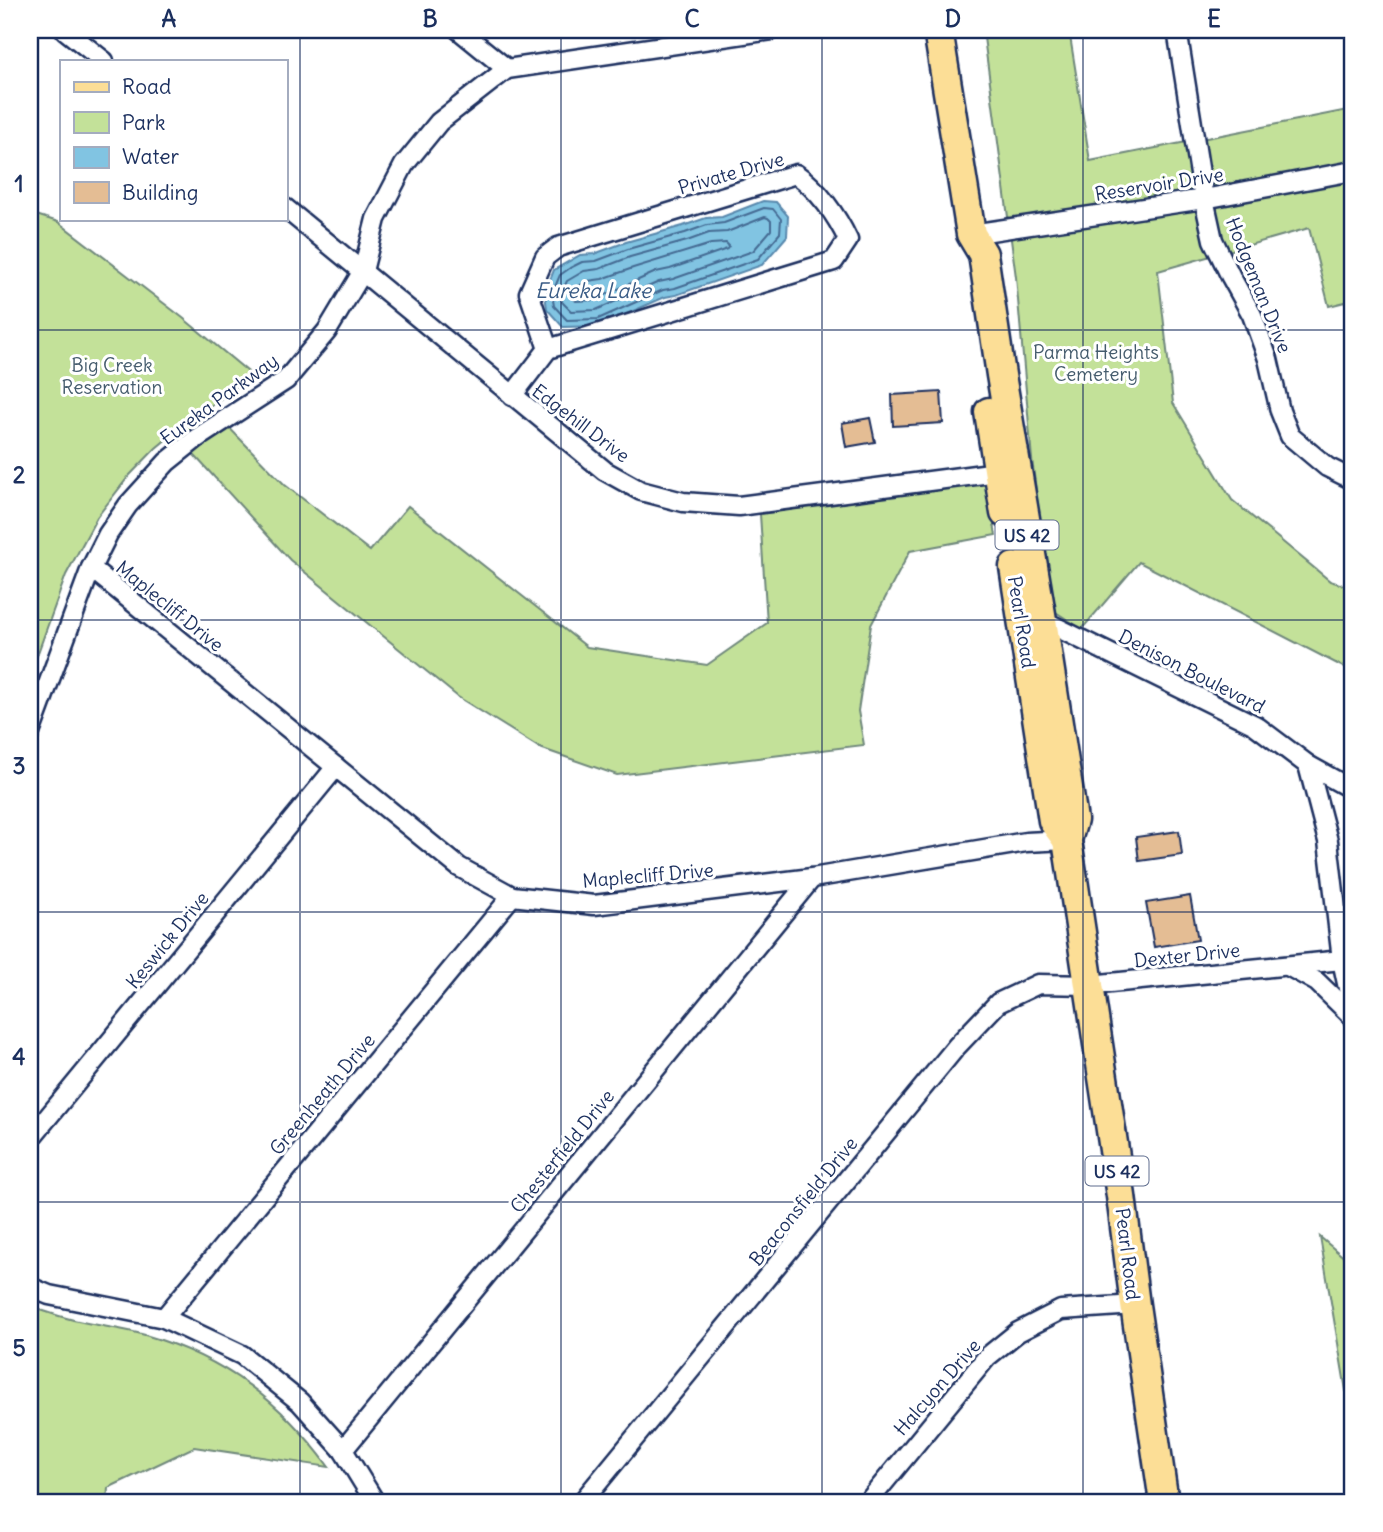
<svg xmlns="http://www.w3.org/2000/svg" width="1383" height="1532" font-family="Delius,sans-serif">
<rect width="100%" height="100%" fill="#fff"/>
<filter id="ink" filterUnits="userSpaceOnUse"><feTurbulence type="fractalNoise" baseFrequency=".0143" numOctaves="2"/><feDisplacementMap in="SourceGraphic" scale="14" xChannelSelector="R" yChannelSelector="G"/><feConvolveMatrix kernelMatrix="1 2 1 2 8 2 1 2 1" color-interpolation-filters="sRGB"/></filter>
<g filter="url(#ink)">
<!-- green -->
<g fill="#c3e199" stroke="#6f887c" stroke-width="2">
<path d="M 983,30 L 1069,30 L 1090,161 L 1353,109 L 1353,300 L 1329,306 L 1309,228 L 1158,271 L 1173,403 L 1232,500 L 1330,581 L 1353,588 L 1353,672 L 1139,562 L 1082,629 L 1051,609 L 1032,459 L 1016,277 Z"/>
<path d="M 30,213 L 58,222 L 183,318 L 253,376 L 209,407 L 285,485 L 370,551 L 408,506 L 587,647 L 707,665 L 767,623 L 760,514 L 986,480 L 996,535 L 910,551 L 871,625 L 858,711 L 864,745 L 617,775 L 540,748 L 458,697 L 290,560 L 174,433 L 156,448 L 129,476 L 97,517 L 66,575 L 30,675 Z"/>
<path d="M 1320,1237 L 1353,1265 L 1353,1432 Z"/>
<path d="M 30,1306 C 48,1313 67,1319 87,1323 C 106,1327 126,1329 145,1335 C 224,1358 281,1401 329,1467 L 194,1447 L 108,1488 L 107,1502 L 30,1502 Z"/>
</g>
<!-- water -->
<path fill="#81c4e2" stroke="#5888ad" stroke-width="2" d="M 763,201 L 776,202 L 788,216 L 787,236 L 762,265 L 676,295 L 665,297 L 599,326 L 563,327 L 547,309 L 545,293 L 554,270 L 580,255 L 594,254 L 626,242 L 683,226 L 706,218 L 722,217 Z"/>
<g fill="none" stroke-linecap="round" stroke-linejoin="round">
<!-- shore -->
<g stroke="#446b93" stroke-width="2">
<path d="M 764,208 L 773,209 L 781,219 L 780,233 L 758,259 L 675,288 L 663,290 L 598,319 L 567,320 L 554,306 L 552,294 L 560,275 L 570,268 L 582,262 L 596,261 L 628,249 L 685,233 L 707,225 L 724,223 Z"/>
<path d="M 765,217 L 768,218 L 771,221 L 771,230 L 753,251 L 673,279 L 659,282 L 596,310 L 571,311 L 562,302 L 561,294 L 567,281 L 584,271 L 599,269 L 630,257 L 687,241 L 709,233 L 727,232 Z"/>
<path d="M 726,243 L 729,246 L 727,249 L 670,269 L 656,272 L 594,300 L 576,301 L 572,297 L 575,288 L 588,281 L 602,279 L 633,268 L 711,244 Z"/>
</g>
</g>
<!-- building -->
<g fill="#e4bd94" stroke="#1b2f5e" stroke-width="2">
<path d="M 941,392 L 943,423 L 893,426 L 892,395 Z"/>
<path d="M 870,418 L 875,442 L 846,447 L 842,423 Z"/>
<path d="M 1179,831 L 1182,855 L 1139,861 L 1136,837 Z"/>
<path d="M 1190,896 L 1198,940 L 1154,947 L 1146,903 Z"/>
</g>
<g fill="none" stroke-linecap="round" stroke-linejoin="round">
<defs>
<g id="street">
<path d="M 65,30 L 104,61"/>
<path d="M 459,30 L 507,69"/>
<path d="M 1177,30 L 1204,199 L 1213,240 L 1231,277 L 1252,315 L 1268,359 L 1280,411 L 1290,436 L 1327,467 L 1353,480"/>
<path d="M 285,208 L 605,471 L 641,491 L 683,502 L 739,506 L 998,472"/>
<path d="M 971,234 L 1204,199 L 1353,171"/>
<path d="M 512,396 L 548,349 L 834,261 L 848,240 C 837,216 818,189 796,174 L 558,247 L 545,257 L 529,293 L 548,349"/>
<path d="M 91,568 L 459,867 L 512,896 L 594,905 L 812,878 L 1026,842 L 1067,840"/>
<path d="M 1042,620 L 1255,725 L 1308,765 L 1353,790"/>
<path d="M 30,733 L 91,568 L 108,534 L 128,505 L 167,462 L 197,438 L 286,380 L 327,331 L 363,271 L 376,219 L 404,165 L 439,122 L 507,69 L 772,30"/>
<path d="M 1308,765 L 1328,841 L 1342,960 L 1353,1012"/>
<path d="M 1288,966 L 1317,982 L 1353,1017"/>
<path d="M 30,1139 L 336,767"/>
<path d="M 30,1287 L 49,1295 L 164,1318 L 242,1355 L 300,1402 L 343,1450 L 375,1502"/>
<path d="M 164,1318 L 512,896"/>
<path d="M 343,1450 L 812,878"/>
<path d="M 582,1502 L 957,1046 L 998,1003 L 1038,984 L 1090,985 L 1342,960"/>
<path d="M 868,1502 L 987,1357 L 1018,1332 L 1061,1310 L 1135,1305"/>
</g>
<g id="primary">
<path d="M 938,30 L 971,234 L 983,254 L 1001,375 L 1042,620 L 1073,820 L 1067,840 L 1121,1196 L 1135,1305 L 1164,1502"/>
<path d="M 989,412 L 1005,513"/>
<path d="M 1014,567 L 1053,821 L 1067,840"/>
</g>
</defs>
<!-- street casing -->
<use href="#street" stroke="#1b2f5e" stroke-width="23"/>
<!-- primary casing -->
<use href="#primary" stroke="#1b2f5e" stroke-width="33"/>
<!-- street -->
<use href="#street" stroke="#fff" stroke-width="18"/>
<!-- primary -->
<use href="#primary" stroke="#fcde96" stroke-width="28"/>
</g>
</g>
<!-- grid -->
<path fill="none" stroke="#1b2f5e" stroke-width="2" stroke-opacity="0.55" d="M 300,30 L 300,1502M 561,30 L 561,1502M 822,30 L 822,1502M 1083,30 L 1083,1502M 30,330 L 1353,330M 30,620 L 1353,620M 30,912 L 1353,912M 30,1202 L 1353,1202"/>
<g text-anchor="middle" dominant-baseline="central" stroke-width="6" stroke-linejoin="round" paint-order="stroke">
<!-- shield labels -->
<g fill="#fff" stroke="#5f6d8e" stroke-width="2">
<rect x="995.5" y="520.5" width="63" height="29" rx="5"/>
<rect x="1085.5" y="1156.5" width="63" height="29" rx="5"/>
</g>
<g font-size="18" font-weight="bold" fill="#1b2f5e">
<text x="1027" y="535">US 42</text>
<text x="1117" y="1171">US 42</text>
</g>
<!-- street labels -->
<g font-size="19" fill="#1b2f5e" stroke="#fff">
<text transform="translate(731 173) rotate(-16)">Private Drive</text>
<text transform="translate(1159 184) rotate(-9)">Reservoir Drive</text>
<text transform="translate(1259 285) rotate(68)">Hodgeman Drive</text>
<text transform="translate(219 399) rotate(-36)">Eureka Parkway</text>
<text transform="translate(581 423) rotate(37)">Edgehill Drive</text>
<text transform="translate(170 606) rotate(39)">Maplecliff Drive</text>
<text transform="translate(1022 622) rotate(81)">Pearl Road</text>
<text transform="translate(1192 671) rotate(27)">Denison Boulevard</text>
<text transform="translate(648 875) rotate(-5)">Maplecliff Drive</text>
<text transform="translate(167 940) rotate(-51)">Keswick Drive</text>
<text transform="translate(1187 955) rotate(-6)">Dexter Drive</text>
<text transform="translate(322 1094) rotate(-50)">Greenheath Drive</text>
<text transform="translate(562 1151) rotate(-51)">Chesterfield Drive</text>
<text transform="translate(803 1201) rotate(-51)">Beaconsfield Drive</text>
<text transform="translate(1128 1254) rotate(83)">Pearl Road</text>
<text transform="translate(937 1387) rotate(-49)">Halcyon Drive</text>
</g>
<!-- park labels -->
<g font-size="19" fill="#455c6d" stroke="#fff">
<text x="1096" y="352">Parma Heights<tspan x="1096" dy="22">Cemetery</tspan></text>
<text x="112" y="365">Big Creek<tspan x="112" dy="22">Reservation</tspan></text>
</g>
<!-- water labels -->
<g font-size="21" font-style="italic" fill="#3a5c86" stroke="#fff">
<text x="593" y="290">Eureka Lake</text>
</g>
</g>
<!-- margin -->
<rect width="1383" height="1532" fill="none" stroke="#fff" stroke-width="77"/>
<!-- legend -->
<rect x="60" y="60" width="228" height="161" fill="#ffffff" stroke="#a4acbf" stroke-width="2"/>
<rect x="74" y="82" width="35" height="10" fill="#fcde96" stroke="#a4acbf" stroke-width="2"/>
<text x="122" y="94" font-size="21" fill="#1b2f5e">Road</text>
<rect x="74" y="112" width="35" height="21" fill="#c3e199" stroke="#a4acbf" stroke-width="2"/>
<text x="122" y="130" font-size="21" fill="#1b2f5e">Park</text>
<rect x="74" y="147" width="35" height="21" fill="#81c4e2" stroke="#a4acbf" stroke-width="2"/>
<text x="122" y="164" font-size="21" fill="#1b2f5e">Water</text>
<rect x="74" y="182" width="35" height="21" fill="#e4bd94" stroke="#a4acbf" stroke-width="2"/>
<text x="122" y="200" font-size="21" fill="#1b2f5e">Building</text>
<rect x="38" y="38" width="1306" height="1456" fill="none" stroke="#1b2f5e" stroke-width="2.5"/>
<g font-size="23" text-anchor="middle" font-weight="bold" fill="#1b2f5e">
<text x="169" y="27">A</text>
<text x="430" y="27">B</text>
<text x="692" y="27">C</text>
<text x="953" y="27">D</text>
<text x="1214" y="27">E</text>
<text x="19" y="192">1</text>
<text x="19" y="483">2</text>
<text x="19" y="774">3</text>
<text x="19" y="1065">4</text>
<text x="19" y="1356">5</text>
</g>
</svg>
